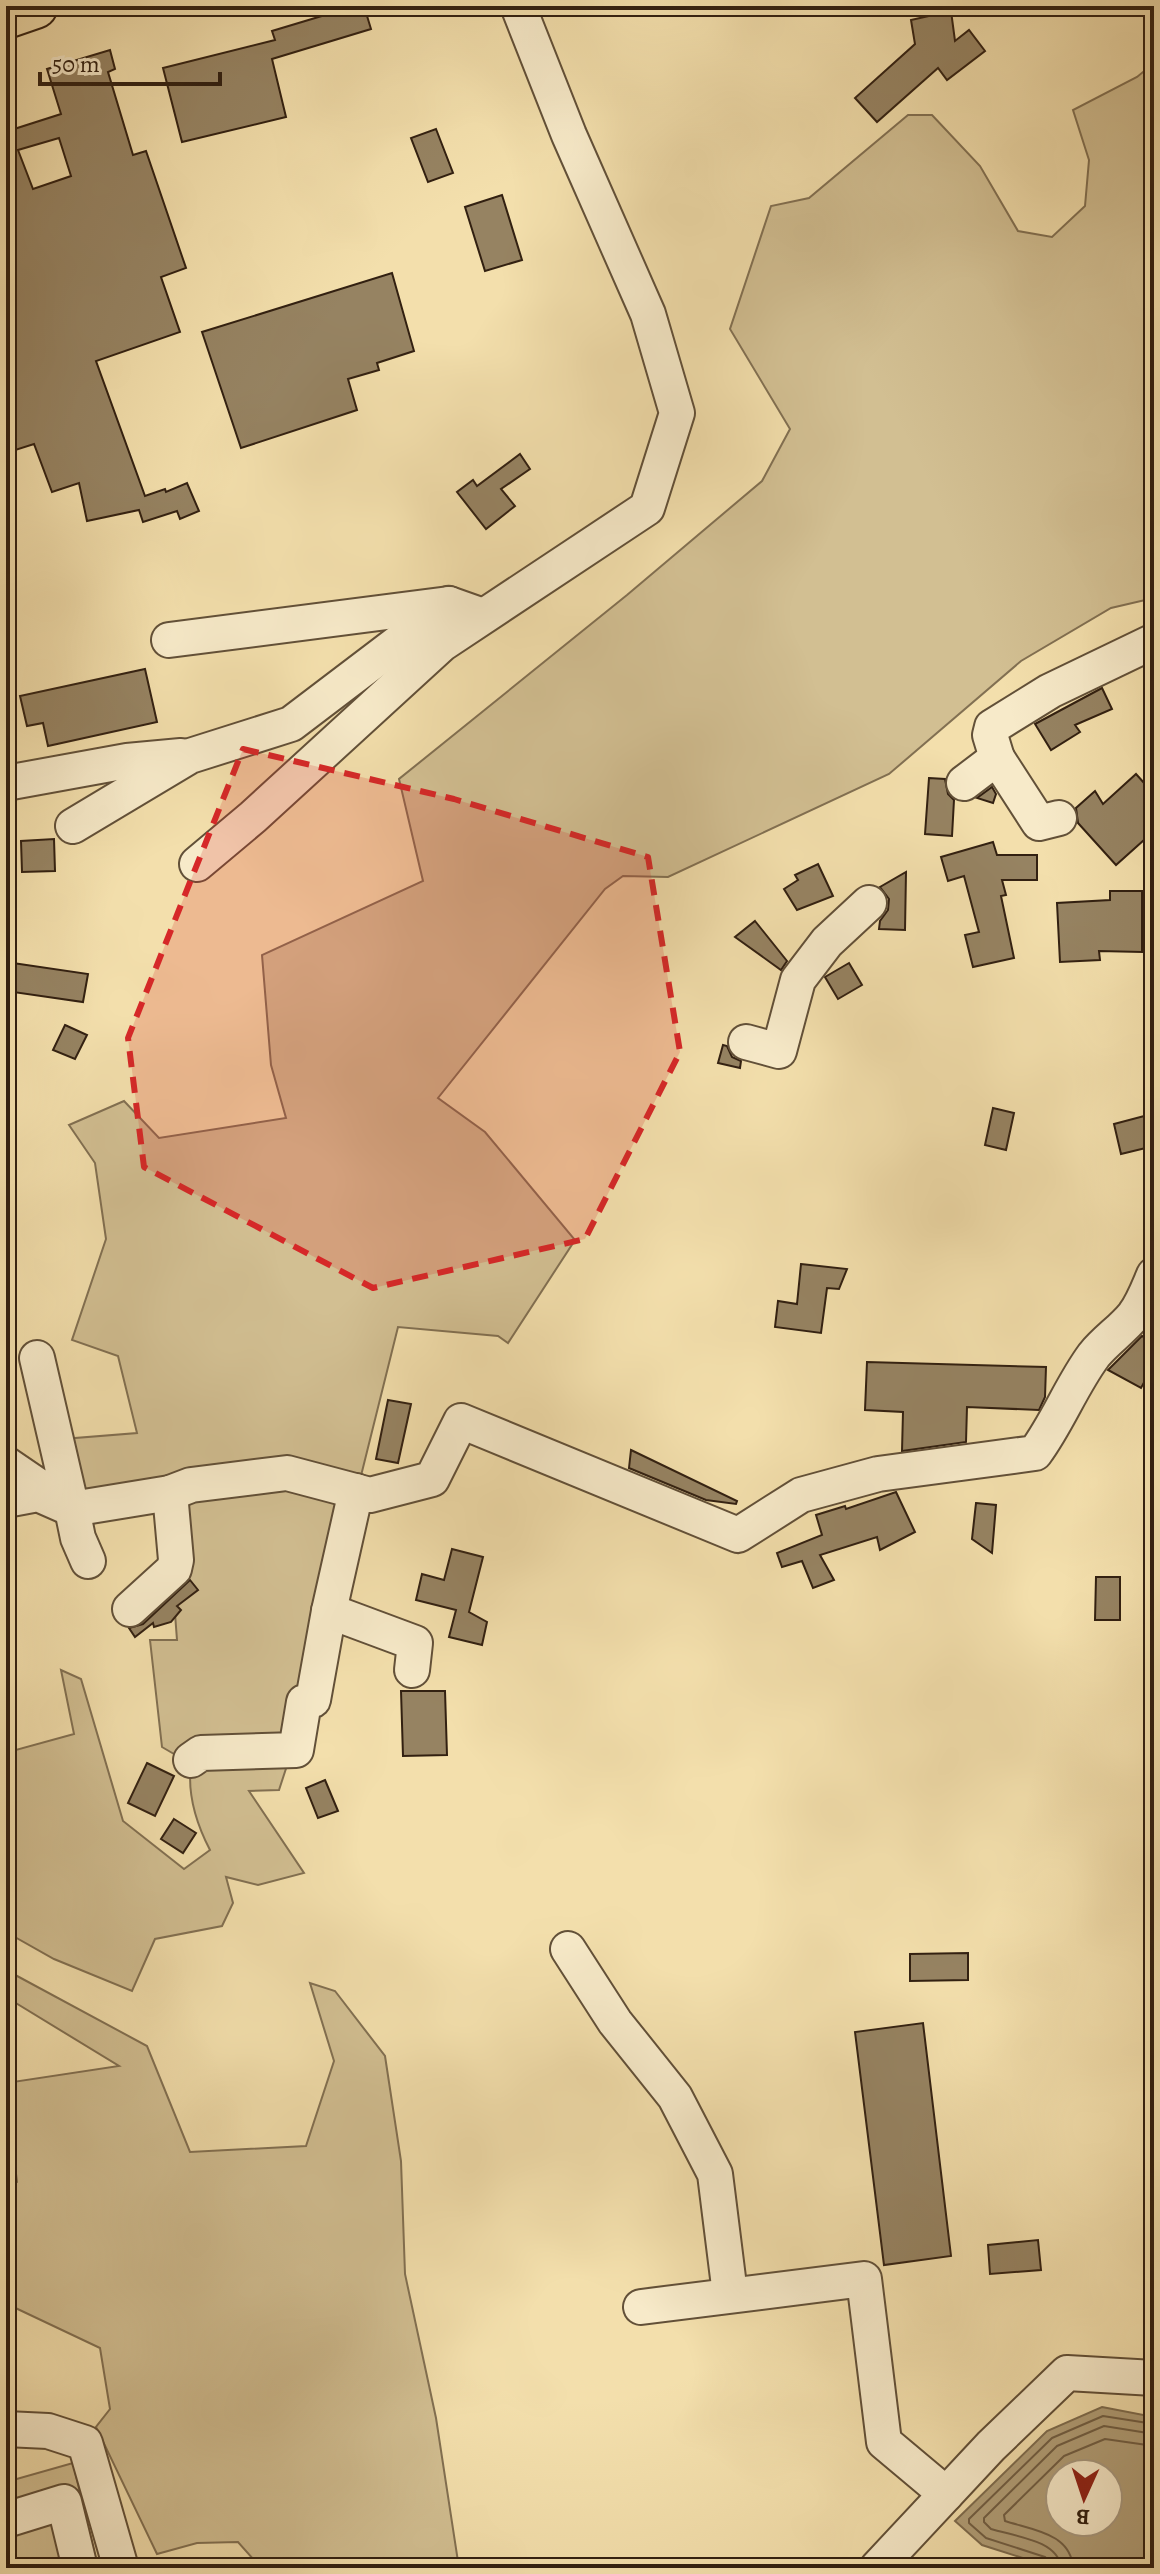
<svg xmlns="http://www.w3.org/2000/svg" width="1160" height="2574" font-family="Alegreya,serif">
<rect width="100%" height="100%" fill="#f3dfac"/>
<filter id="stains"><feTurbulence type="fractalNoise" baseFrequency=".0025" numOctaves="4"/><feColorMatrix values="0 0 0 0 .2 0 0 0 0 .09 0 0 0 0 .02 0 0 0 .5 -.17"/></filter>
<radialGradient id="worn" r=".72"><stop offset=".6" stop-color="#630" stop-opacity="0"/><stop offset="1" stop-color="#630" stop-opacity=".3"/></radialGradient>
<!-- green -->
<g fill="#d2bf92" stroke="#827052" stroke-width="2">
<path d="M 1154,63 L 1154,598 L 1111,608 L 1021,661 L 889,774 L 668,877 L 623,876 L 605,889 L 438,1098 L 485,1132 L 575,1240 L 508,1343 L 498,1336 L 398,1327 L 295,1741 L 279,1790 L 249,1791 L 304,1873 L 258,1885 L 226,1877 L 233,1903 L 222,1926 L 155,1939 L 132,1991 L 54,1959 L 6,1932 L 6,1742 L 16,1750 L 74,1734 L 61,1670 L 81,1679 L 123,1821 L 184,1869 L 210,1850 C 196,1823 187,1794 191,1764 L 162,1747 L 150,1640 L 177,1640 L 171,1561 L 147,1497 L 71,1507 L 63,1439 L 137,1433 L 118,1356 L 72,1340 L 106,1239 L 95,1163 L 69,1125 L 124,1101 L 159,1138 L 286,1118 L 271,1065 L 262,955 L 423,881 L 399,779 L 627,595 L 762,481 L 790,429 L 730,329 L 771,206 L 809,198 L 908,115 L 932,115 L 980,166 L 1018,231 L 1052,237 L 1085,206 L 1089,160 L 1073,110 L 1137,77 Z"/>
<path d="M 6,1970 L 147,2046 L 190,2152 L 306,2146 L 334,2061 L 310,1983 L 335,1991 L 385,2056 L 401,2161 L 405,2274 L 436,2418 L 459,2568 L 261,2568 L 238,2542 L 197,2543 L 157,2554 L 96,2427 L 110,2409 L 100,2348 L 7,2304 L 6,2296 L 6,2188 L 17,2182 L 14,2157 L 6,2157 L 6,2083 L 119,2066 L 6,1997 Z"/>
<path d="M 73,2463 L 98,2568 L 6,2568 L 6,2482 Z"/>
</g>
<!-- water -->
<path fill="#b19e77" stroke="#7e6c4e" stroke-width="2" fill-rule="evenodd" d="M 1102,2407 L 1154,2417 L 1154,2568 L 1054,2568 L 982,2545 L 955,2521 L 1047,2431 ZM 1060,2474 L 1108,2474 L 1108,2522 L 1060,2522 Z"/>
<g fill="none" stroke-linecap="round" stroke-linejoin="round">
<!-- shore -->
<g stroke="#725f44" stroke-width="2">
<path d="M 1051,2568 L 1050,2562 L 1045,2557 L 986,2538 L 969,2523 L 969,2519 L 1052,2438 L 1103,2416 L 1154,2424"/>
<path d="M 1061,2568 C 1059,2540 1013,2536 991,2529 L 984,2522 L 984,2518 L 1057,2446 L 1104,2426 L 1154,2434"/>
<path d="M 1073,2568 C 1071,2533 1032,2530 1005,2521 L 1004,2515 L 1064,2456 L 1105,2439 L 1154,2446"/>
</g>
</g>
<!-- building -->
<g fill="#968362" stroke="#322011" stroke-width="2" fill-rule="evenodd">
<path d="M 355,6 L 364,6 L 371,29 L 272,59 L 286,117 L 182,142 L 163,68 L 275,40 L 272,31 Z"/>
<path d="M 951,11 L 955,41 L 969,30 L 985,51 L 947,80 L 938,68 L 877,122 L 855,98 L 915,44 L 911,20 Z"/>
<path d="M 110,50 L 115,69 L 108,72 L 133,155 L 146,151 L 186,268 L 161,277 L 180,332 L 96,361 L 145,496 L 165,489 L 166,492 L 187,483 L 199,511 L 180,519 L 177,511 L 143,522 L 139,510 L 87,521 L 79,483 L 52,492 L 34,444 L 6,453 L 6,123 L 11,130 L 61,114 L 47,69 ZM 59,138 L 71,176 L 33,189 L 18,150 Z"/>
<path d="M 436,129 L 453,173 L 428,182 L 411,138 Z"/>
<path d="M 502,195 L 522,260 L 485,271 L 465,207 Z"/>
<path d="M 392,273 L 414,351 L 377,363 L 379,370 L 348,379 L 357,410 L 241,448 L 202,332 Z"/>
<path d="M 520,454 L 530,469 L 501,489 L 515,506 L 486,529 L 457,492 L 473,480 L 477,486 Z"/>
<path d="M 145,669 L 157,722 L 48,746 L 43,723 L 27,726 L 20,696 Z"/>
<path d="M 1102,688 L 1112,709 L 1075,725 L 1080,732 L 1051,750 L 1035,724 Z"/>
<path d="M 1136,774 L 1154,794 L 1154,831 L 1116,865 L 1078,823 L 1076,808 L 1095,791 L 1103,804 Z"/>
<path d="M 929,778 L 945,779 L 948,794 L 954,800 L 952,836 L 925,834 Z"/>
<path d="M 992,787 L 996,794 L 993,803 L 977,798 Z"/>
<path d="M 54,839 L 55,871 L 22,872 L 21,841 Z"/>
<path d="M 993,842 L 997,855 L 1037,855 L 1037,880 L 1002,880 L 1006,895 L 1001,896 L 1014,958 L 973,967 L 965,935 L 979,932 L 964,876 L 948,881 L 941,857 Z"/>
<path d="M 818,864 L 833,896 L 797,910 L 784,889 L 798,880 L 795,875 Z"/>
<path d="M 906,872 L 905,930 L 879,929 L 880,921 L 888,910 L 889,899 L 880,887 Z"/>
<path d="M 1110,891 L 1142,891 L 1142,952 L 1099,951 L 1100,960 L 1060,962 L 1057,903 L 1110,900 Z"/>
<path d="M 755,921 L 787,961 L 781,970 L 735,937 Z"/>
<path d="M 6,962 L 88,974 L 83,1002 L 6,991 Z"/>
<path d="M 849,963 L 862,985 L 838,999 L 825,977 Z"/>
<path d="M 65,1025 L 87,1035 L 75,1059 L 53,1050 Z"/>
<path d="M 723,1045 L 727,1046 L 732,1057 L 741,1061 L 740,1068 L 718,1063 Z"/>
<path d="M 993,1108 L 1014,1113 L 1006,1150 L 985,1145 Z"/>
<path d="M 1148,1115 L 1154,1146 L 1121,1154 L 1114,1124 Z"/>
<path d="M 801,1264 L 847,1269 L 839,1289 L 827,1288 L 821,1333 L 775,1327 L 778,1301 L 797,1304 Z"/>
<path d="M 1142,1336 L 1154,1342 L 1154,1364 L 1141,1388 L 1108,1370 Z"/>
<path d="M 867,1362 L 1046,1367 L 1045,1397 L 1039,1410 L 967,1407 L 966,1442 L 902,1451 L 903,1412 L 865,1410 Z"/>
<path d="M 388,1400 L 411,1404 L 398,1463 L 376,1459 Z"/>
<path d="M 631,1450 L 737,1501 L 736,1504 L 706,1500 L 629,1468 Z"/>
<path d="M 896,1492 L 915,1532 L 880,1550 L 877,1537 L 820,1555 L 834,1580 L 813,1588 L 802,1561 L 782,1567 L 777,1553 L 822,1535 L 816,1515 L 845,1506 L 846,1509 Z"/>
<path d="M 976,1503 L 996,1505 L 992,1553 L 972,1539 Z"/>
<path d="M 452,1549 L 483,1557 L 469,1612 L 487,1622 L 482,1645 L 449,1637 L 456,1610 L 416,1600 L 422,1574 L 444,1580 Z"/>
<path d="M 1096,1577 L 1120,1577 L 1120,1620 L 1095,1620 Z"/>
<path d="M 190,1580 L 198,1590 L 177,1606 L 181,1610 L 171,1622 L 154,1627 L 153,1623 L 135,1637 L 129,1628 L 143,1624 Z"/>
<path d="M 401,1691 L 445,1691 L 447,1755 L 403,1756 Z"/>
<path d="M 147,1763 L 174,1776 L 155,1816 L 128,1803 Z"/>
<path d="M 325,1780 L 338,1811 L 318,1818 L 306,1788 Z"/>
<path d="M 174,1819 L 196,1833 L 183,1853 L 161,1839 Z"/>
<path d="M 968,1953 L 968,1980 L 910,1981 L 910,1954 Z"/>
<path d="M 923,2023 L 951,2256 L 884,2265 L 855,2032 Z"/>
<path d="M 1038,2240 L 1041,2270 L 990,2274 L 988,2245 Z"/>
</g>
<g fill="none" stroke-linecap="round" stroke-linejoin="round">
<defs>
<g id="minor">
<path d="M 169,640 L 449,604"/>
<path d="M 997,758 L 990,735 L 992,727 L 1050,691 L 1154,641"/>
<path d="M 6,783 L 127,761 L 181,756"/>
<path d="M 964,783 L 997,758 L 1039,823 L 1059,818"/>
<path d="M 73,826 L 190,756 L 291,724 L 449,604 L 483,616"/>
<path d="M 197,864 L 253,817 L 442,644 L 647,508 L 677,413 L 648,314 L 569,135 L 518,6"/>
<path d="M 746,1042 L 779,1051 L 798,980 L 827,942 L 869,903"/>
<path d="M 6,1464 L 72,1509 L 37,1358"/>
<path d="M 6,1500 L 38,1494 L 72,1509 L 170,1493 L 191,1485 L 287,1473 L 370,1495 L 432,1479 L 461,1421 L 738,1535 L 801,1495 L 878,1474 L 1035,1453 C 1058,1422 1071,1386 1094,1355 C 1106,1340 1122,1330 1134,1315 C 1143,1303 1148,1289 1154,1275"/>
<path d="M 72,1509 L 78,1538 L 88,1561"/>
<path d="M 130,1609 L 174,1569 L 176,1560 L 170,1493"/>
<path d="M 329,1611 L 415,1643 L 412,1670"/>
<path d="M 191,1760 L 201,1753 L 296,1750 L 304,1702 L 313,1700 L 329,1611 L 356,1491"/>
<path d="M 568,1949 L 615,2022 L 675,2097 L 715,2174 L 730,2294"/>
<path d="M 641,2307 L 864,2279 L 884,2442 L 946,2494"/>
<path d="M 6,2429 L 48,2431 L 85,2443 L 121,2568"/>
<path d="M 6,2520 L 64,2502 L 80,2568"/>
<path d="M 877,2568 L 991,2446 L 1067,2373 L 1154,2378"/>
</g>
<path id="highway" d="M 6,16 L 35,6"/>
</defs>
<!-- minor casing -->
<use href="#minor" stroke="#625038" stroke-width="38"/>
<!-- highway casing -->
<use href="#highway" stroke="#322011" stroke-width="48"/>
<!-- minor -->
<use href="#minor" stroke="#f7eac9" stroke-width="34"/>
<!-- highway -->
<use href="#highway" stroke="#f3dfac" stroke-width="44"/>
</g>
<!-- marked area -->
<path fill="#d62828" fill-opacity="0.2" stroke="#d62828" stroke-width="6" stroke-dasharray="16 10" stroke-linejoin="round" d="M 243,749 L 454,799 L 648,857 L 680,1052 L 585,1239 L 373,1288 L 144,1167 L 128,1038 Z"/>
<!-- margin -->
<rect width="1160" height="2574" fill="none" stroke="#f3dfac" stroke-width="32"/>
<rect x="8" y="8" width="1144" height="2558" fill="none" stroke="#322011" stroke-width="4"/>
<rect x="16" y="16" width="1128" height="2542" fill="none" stroke="#322011" stroke-width="2"/>
<!-- north arrow -->
<g transform="translate(1084 2498) rotate(183)"><circle r="38" fill="#f7eac9" stroke="#a8997f" stroke-width="2"/>
<path d="M0-6L14 30L0 20L-14 30Z" fill="#8f2418"/>
<text y="-12" font-size="22" font-weight="bold" text-anchor="middle" fill="#322011">B</text>
</g>
<!-- scale -->
<path d="M40 72v12h180v-12" fill="none" stroke="#322011" stroke-width="4"/>
<text x="52" y="72" font-size="24" fill="#322011" stroke="#f7eac9" stroke-width="6" paint-order="stroke">50 m</text>
<rect width="100%" height="100%" filter="url(#stains)"/>
<rect width="100%" height="100%" fill="url(#worn)"/>
</svg>
